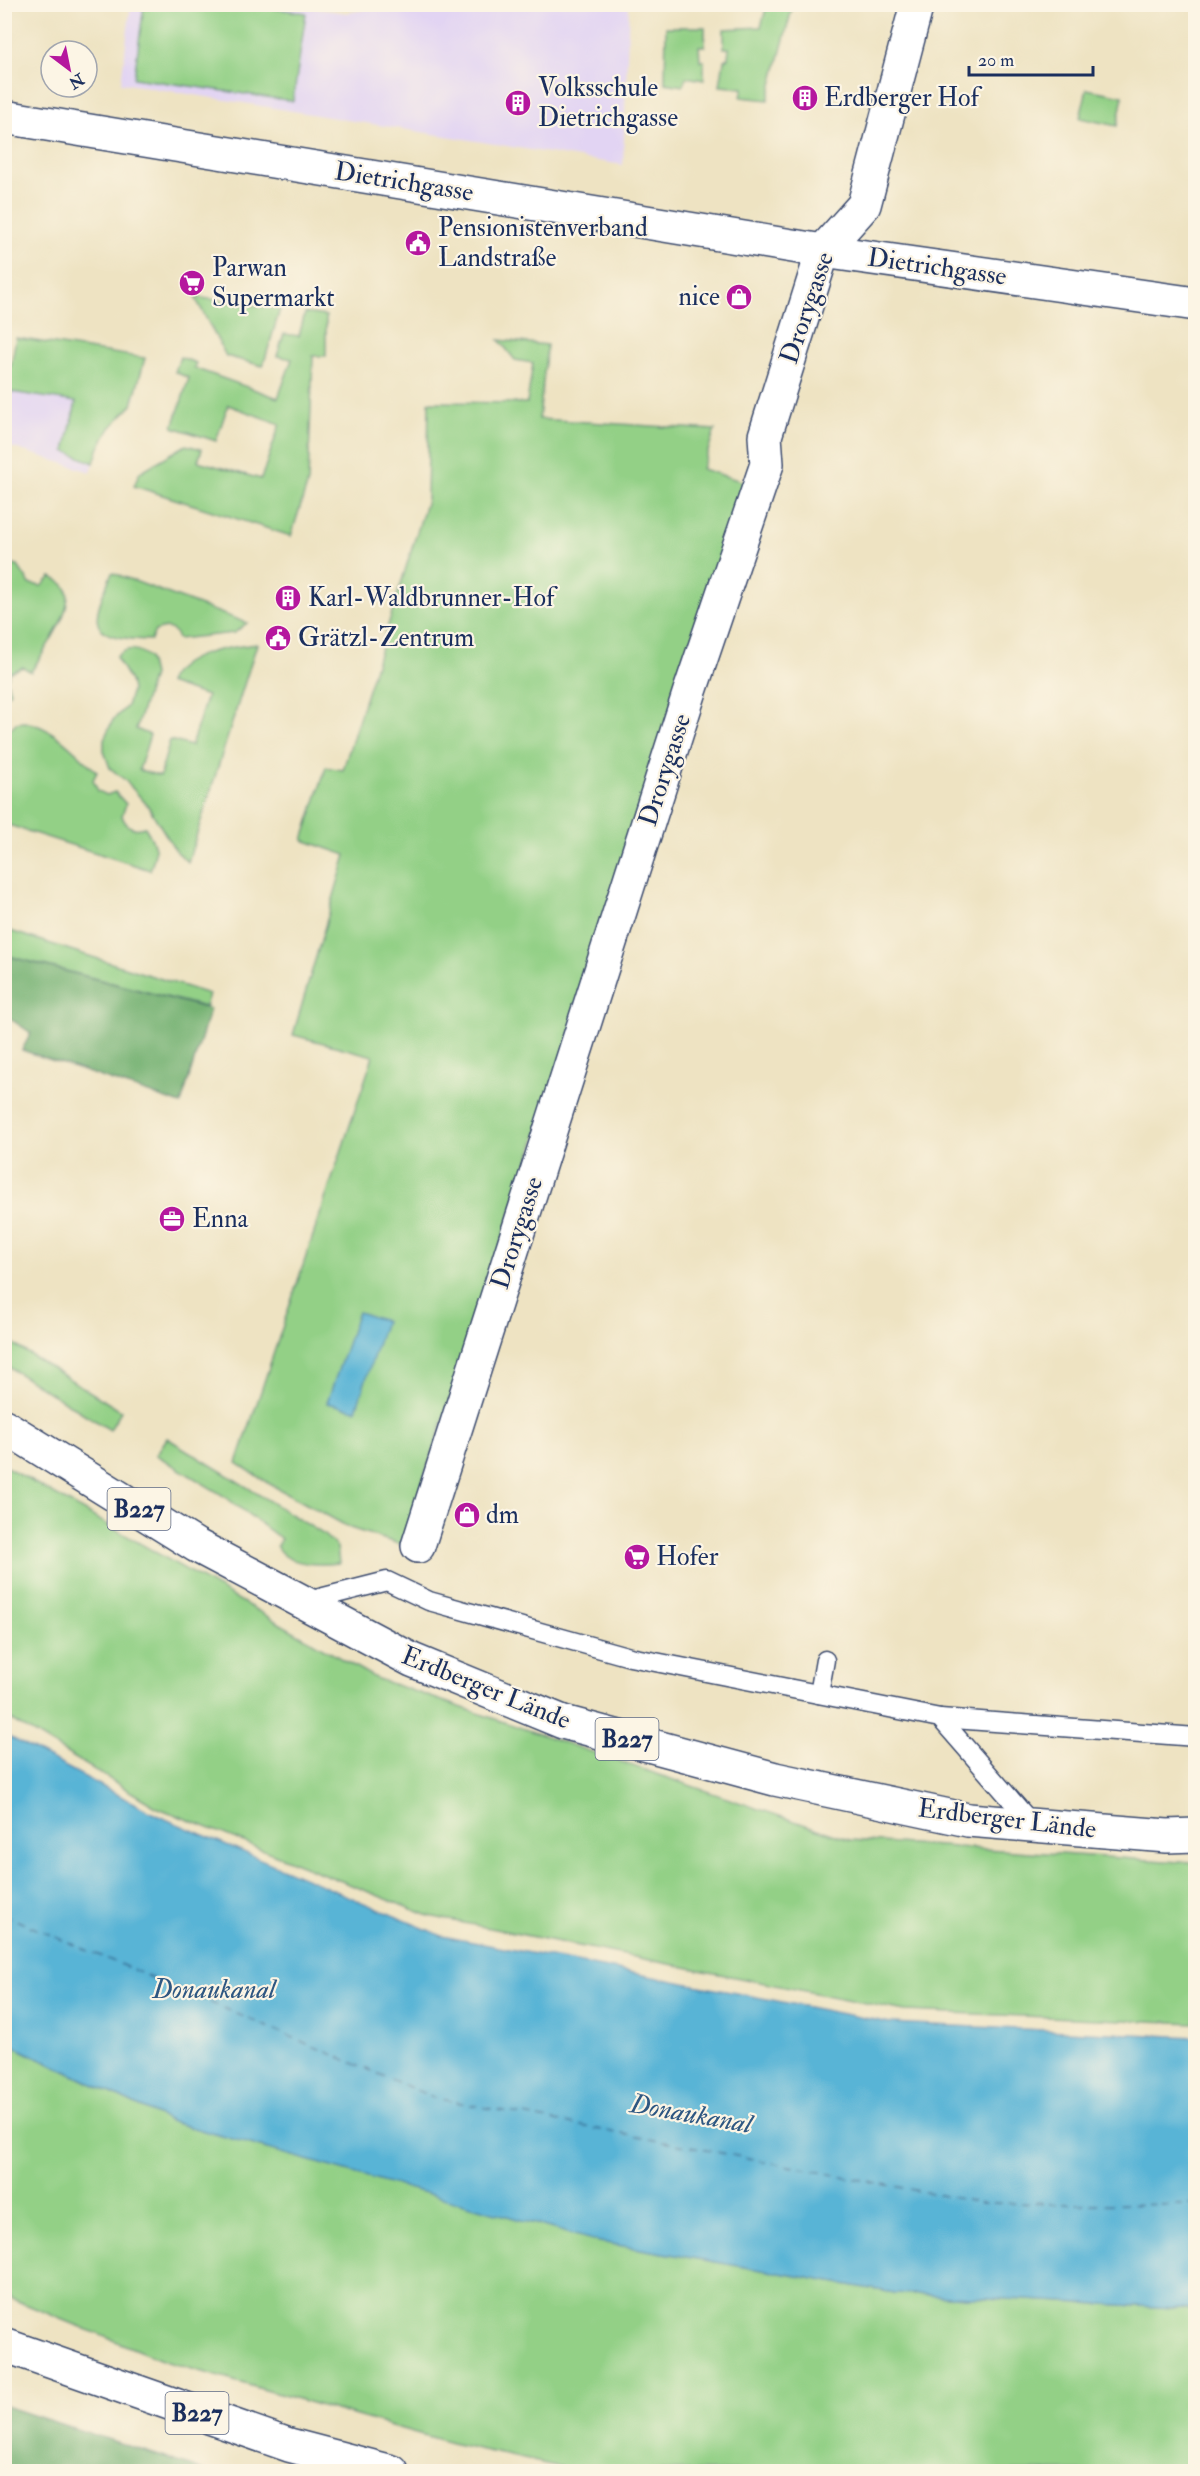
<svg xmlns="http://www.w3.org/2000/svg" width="1200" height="2476" font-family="'IM FELL Double Pica',serif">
<rect width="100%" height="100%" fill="#fcf5e5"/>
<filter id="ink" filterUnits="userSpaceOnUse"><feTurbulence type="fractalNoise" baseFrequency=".0167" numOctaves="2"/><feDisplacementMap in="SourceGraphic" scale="12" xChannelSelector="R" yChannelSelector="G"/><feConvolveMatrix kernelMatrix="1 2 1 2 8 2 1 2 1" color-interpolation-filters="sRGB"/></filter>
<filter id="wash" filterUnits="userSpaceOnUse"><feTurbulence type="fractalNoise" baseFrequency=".008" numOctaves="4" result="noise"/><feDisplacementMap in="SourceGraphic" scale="24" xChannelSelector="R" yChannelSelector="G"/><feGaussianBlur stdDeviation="1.35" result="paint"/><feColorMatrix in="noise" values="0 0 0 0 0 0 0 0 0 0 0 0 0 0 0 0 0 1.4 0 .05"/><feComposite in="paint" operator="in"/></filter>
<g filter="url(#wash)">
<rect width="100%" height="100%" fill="#eee3c2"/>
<!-- built -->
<g fill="#e2d4f3">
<path d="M 394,4 L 629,5 L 623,165 L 121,83 L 131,5 L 290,5 L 347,13 Z"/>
<path d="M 4,366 L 136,396 L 132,405 L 110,428 L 99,447 L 91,472 L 5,445 Z"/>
</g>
<!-- green -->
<g fill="#93d086" stroke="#578072" stroke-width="1.5">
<path d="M 144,5 L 250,5 L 306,13 L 293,101 L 134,78 Z"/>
<path d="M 767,5 L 793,5 L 768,100 L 741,97 L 743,88 L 720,86 L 724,60 L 728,58 L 729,48 L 724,48 L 724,29 L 761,27 Z"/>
<path d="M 666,27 L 705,27 L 705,46 L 699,46 L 700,61 L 704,61 L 704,80 L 686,77 L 683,86 L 665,83 Z"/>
<path d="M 1087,89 L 1123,96 L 1117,126 L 1080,118 Z"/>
<path d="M 195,297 L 280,309 L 263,366 L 226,356 Z"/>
<path d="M 305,313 L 326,316 L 326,356 L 313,356 L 308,482 L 291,536 L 134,486 L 140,472 L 186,445 L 202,449 L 198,461 L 261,479 L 280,424 L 228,405 L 216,441 L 173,427 L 189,378 L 175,372 L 180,357 L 196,363 L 194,368 L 278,398 L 292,359 L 277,356 L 284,334 L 299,336 Z"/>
<path d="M 16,338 L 145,358 L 132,405 L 110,428 L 99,447 L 94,463 L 65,451 L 76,402 L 5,391 L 5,365 L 11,366 Z"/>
<path d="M 499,340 L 547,345 L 539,419 L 715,430 L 702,469 L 751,484 L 402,1545 L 350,1528 L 268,1483 L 237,1463 L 373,1056 L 293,1035 L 346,855 L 303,840 L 326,767 L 343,770 L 427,500 L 429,402 L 527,403 L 533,363 L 515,360 Z"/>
<path d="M 6,564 L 18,566 L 30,584 L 42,586 L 51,577 C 57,580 63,582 66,588 C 76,608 41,655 31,672 L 23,667 L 10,672 L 7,681 L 10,692 L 5,697 Z"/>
<path d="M 112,573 L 113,573 L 247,623 L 234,633 L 178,639 C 174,627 166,626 155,631 L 151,640 C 88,638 88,627 112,573 Z"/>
<path d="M 257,644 L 188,862 L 176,851 L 148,806 L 125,780 L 110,768 L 104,751 L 104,739 L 113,720 L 127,706 L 132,690 L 130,681 L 116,657 C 127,646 139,648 149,658 L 153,675 L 136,729 L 150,735 L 139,770 L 160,776 L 170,740 L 191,746 L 207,696 L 168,683 C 180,653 229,647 257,644 Z"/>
<path d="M 24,722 C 54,726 76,753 97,772 L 93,780 L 98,791 L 107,795 L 115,792 L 126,804 L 122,816 C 126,827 133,831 145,827 C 157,847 158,849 150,870 L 5,824 L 5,734 L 16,723 Z"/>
<path d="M 4,929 L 209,994 L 205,1007 L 5,955 Z"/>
<path d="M 5,1339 L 121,1411 L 110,1430 L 5,1365 Z"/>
<path d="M 167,1438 L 323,1534 L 337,1547 L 339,1563 C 321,1565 287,1566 277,1547 L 281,1539 L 224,1496 L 156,1455 Z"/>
<path d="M 5,1466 L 375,1678 L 850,1840 L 1195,1863 L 1195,2023 L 905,2011 L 429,1916 L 156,1807 L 5,1716 Z"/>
<path d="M 4,2042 L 172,2122 L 600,2242 L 895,2293 L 1195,2309 L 1195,2471 L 578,2471 L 451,2443 L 164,2361 L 5,2296 Z"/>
</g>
<!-- forest -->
<g fill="#76b273" stroke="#487068" stroke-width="1.5">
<path d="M 4,955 L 210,1009 L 181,1104 L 22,1050 L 31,1033 L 5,1015 Z"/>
<path d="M 5,2406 L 206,2471 L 5,2471 Z"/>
</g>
<!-- water -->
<g fill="#59b4d6" stroke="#3a729a" stroke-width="1.5">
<path d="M 358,1312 L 385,1321 L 356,1410 L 327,1403 Z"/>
<path d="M 4,1734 L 156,1815 L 442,1936 L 890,2023 L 1195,2037 L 1195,2309 L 895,2293 L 600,2242 L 172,2122 L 5,2042 Z"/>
</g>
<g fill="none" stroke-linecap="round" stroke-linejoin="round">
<!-- ferry -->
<path stroke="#2e5782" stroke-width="1.5" stroke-dasharray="8 6" stroke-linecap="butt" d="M 4,1915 L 435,2098 L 982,2203 L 1196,2205"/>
</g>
</g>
<g filter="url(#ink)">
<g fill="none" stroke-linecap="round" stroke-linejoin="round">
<defs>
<g id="lane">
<path d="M 304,1602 L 387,1581 L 429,1601 L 630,1657 L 940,1718 L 1196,1737"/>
<path d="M 819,1694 L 825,1660"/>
<path d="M 940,1718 L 1033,1825"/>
</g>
<g id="street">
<path d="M 4,117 L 823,251 L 1196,304"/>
<path d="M 418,1546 L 689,694 L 767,464 L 765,436 L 823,251 L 864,205 L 917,4"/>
</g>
<g id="primary">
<path d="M 4,1426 L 197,1546 L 271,1585 L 412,1660 L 563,1722 L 775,1779 L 968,1820 L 1167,1836 L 1196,1835"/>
<path d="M 4,2345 L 289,2445 L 392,2472"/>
</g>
</defs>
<!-- lane casing -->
<use href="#lane" stroke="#3b4a6d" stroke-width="21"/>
<!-- street casing -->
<use href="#street" stroke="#3b4a6d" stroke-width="36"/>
<!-- primary casing -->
<use href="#primary" stroke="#3b4a6d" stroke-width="36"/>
<!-- lane -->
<use href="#lane" stroke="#fff" stroke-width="18"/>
<!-- street -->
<use href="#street" stroke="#fff" stroke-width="33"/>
<!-- primary -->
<use href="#primary" stroke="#fff" stroke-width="33"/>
</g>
</g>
<!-- icons -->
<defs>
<symbol id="building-disc" viewBox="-11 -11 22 22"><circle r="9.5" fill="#b5179e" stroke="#fcf5e5"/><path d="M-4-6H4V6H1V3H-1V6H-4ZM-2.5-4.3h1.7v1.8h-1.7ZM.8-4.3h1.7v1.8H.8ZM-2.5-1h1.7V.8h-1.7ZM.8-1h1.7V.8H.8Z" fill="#fff"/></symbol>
<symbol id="civic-disc" viewBox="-11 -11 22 22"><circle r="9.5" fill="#b5179e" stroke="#fcf5e5"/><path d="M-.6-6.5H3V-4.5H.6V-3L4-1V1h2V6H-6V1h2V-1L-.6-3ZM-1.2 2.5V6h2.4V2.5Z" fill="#fff"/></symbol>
<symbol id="supermarket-disc" viewBox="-11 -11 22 22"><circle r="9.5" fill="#b5179e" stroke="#fcf5e5"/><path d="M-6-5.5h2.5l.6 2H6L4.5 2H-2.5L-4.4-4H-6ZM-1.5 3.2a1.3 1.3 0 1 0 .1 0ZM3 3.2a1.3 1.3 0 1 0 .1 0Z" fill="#fff"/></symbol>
<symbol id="shop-disc" viewBox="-11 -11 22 22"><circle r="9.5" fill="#b5179e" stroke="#fcf5e5"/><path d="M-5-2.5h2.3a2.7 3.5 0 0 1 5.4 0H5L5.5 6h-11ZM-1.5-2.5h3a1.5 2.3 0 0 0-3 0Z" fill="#fff"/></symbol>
<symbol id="office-disc" viewBox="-11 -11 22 22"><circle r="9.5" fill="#b5179e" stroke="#fcf5e5"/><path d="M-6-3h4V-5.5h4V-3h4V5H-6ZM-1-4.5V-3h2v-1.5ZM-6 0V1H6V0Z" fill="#fff"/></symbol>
</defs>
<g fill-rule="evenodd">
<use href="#building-disc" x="790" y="83" width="30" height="30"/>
<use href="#building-disc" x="503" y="88" width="30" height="30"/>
<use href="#civic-disc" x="403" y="228" width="30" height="30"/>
<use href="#supermarket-disc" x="177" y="268" width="30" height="30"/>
<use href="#shop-disc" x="724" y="282" width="30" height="30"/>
<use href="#building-disc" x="273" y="583" width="30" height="30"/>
<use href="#civic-disc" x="263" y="623" width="30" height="30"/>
<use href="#office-disc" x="157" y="1204" width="30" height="30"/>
<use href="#shop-disc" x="452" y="1500" width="30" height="30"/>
<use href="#supermarket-disc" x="622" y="1542" width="30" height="30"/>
</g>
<g text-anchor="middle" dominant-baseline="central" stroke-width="4.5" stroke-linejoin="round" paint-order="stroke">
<!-- shield labels -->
<g fill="#fcf5e5" stroke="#5e6a86" stroke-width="1.5">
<rect x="107.5" y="1488" width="63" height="42" rx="4.5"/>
<rect x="595.5" y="1718" width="63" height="42" rx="4.5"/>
<rect x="165.5" y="2392" width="63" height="42" rx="4.5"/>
</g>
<g font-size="24" font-weight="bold" fill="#1b2f5e">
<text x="139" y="1509">B227</text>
<text x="627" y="1739">B227</text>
<text x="197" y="2413">B227</text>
</g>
<!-- poi labels -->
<g font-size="26" fill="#1b2f5e" stroke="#fcf5e5" text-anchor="start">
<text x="538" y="88">Volksschule<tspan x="538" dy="30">Dietrichgasse</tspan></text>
<text x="824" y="98">Erdberger Hof</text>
<text x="438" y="228">Pensionistenverband<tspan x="438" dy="30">Landstraße</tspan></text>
<text x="212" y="268">Parwan<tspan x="212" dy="30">Supermarkt</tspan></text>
<text x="720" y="297" text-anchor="end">nice</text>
<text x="308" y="598">Karl-Waldbrunner-Hof</text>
<text x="298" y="638">Grätzl-Zentrum</text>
<text x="192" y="1219">Enna</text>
<text x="486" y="1515">dm</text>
<text x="656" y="1557">Hofer</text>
</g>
<!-- street labels -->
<g font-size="26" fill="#1b2f5e" stroke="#fcf5e5">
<text transform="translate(404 182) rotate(9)">Dietrichgasse</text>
<text transform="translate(937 267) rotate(8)">Dietrichgasse</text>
<text transform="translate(807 308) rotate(-71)">Drorygasse</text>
<text transform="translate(665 770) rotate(-72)">Drorygasse</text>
<text transform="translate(517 1233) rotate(-72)">Drorygasse</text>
<text transform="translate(486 1688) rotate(22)">Erdberger Lände</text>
<text transform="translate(1007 1819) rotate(7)">Erdberger Lände</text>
</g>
<!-- water labels -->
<g font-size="27" font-style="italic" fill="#2e5782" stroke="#fcf5e5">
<text x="214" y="1989">Donaukanal</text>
<text transform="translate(691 2114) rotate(10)">Donaukanal</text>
</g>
</g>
<!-- margin -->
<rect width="1200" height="2476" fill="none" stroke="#fcf5e5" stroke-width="24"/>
<!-- north arrow -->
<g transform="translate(69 69) rotate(148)"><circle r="28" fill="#fcf5e5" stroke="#a2a6af" stroke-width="1.5"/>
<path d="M0-4.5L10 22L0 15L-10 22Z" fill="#b5179e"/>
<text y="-9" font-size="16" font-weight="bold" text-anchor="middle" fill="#1b2f5e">N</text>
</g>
<!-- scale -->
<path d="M969 66v9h124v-9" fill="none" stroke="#1b2f5e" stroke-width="3"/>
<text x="978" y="66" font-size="18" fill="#1b2f5e" stroke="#fcf5e5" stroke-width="4.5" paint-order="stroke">20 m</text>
</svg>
